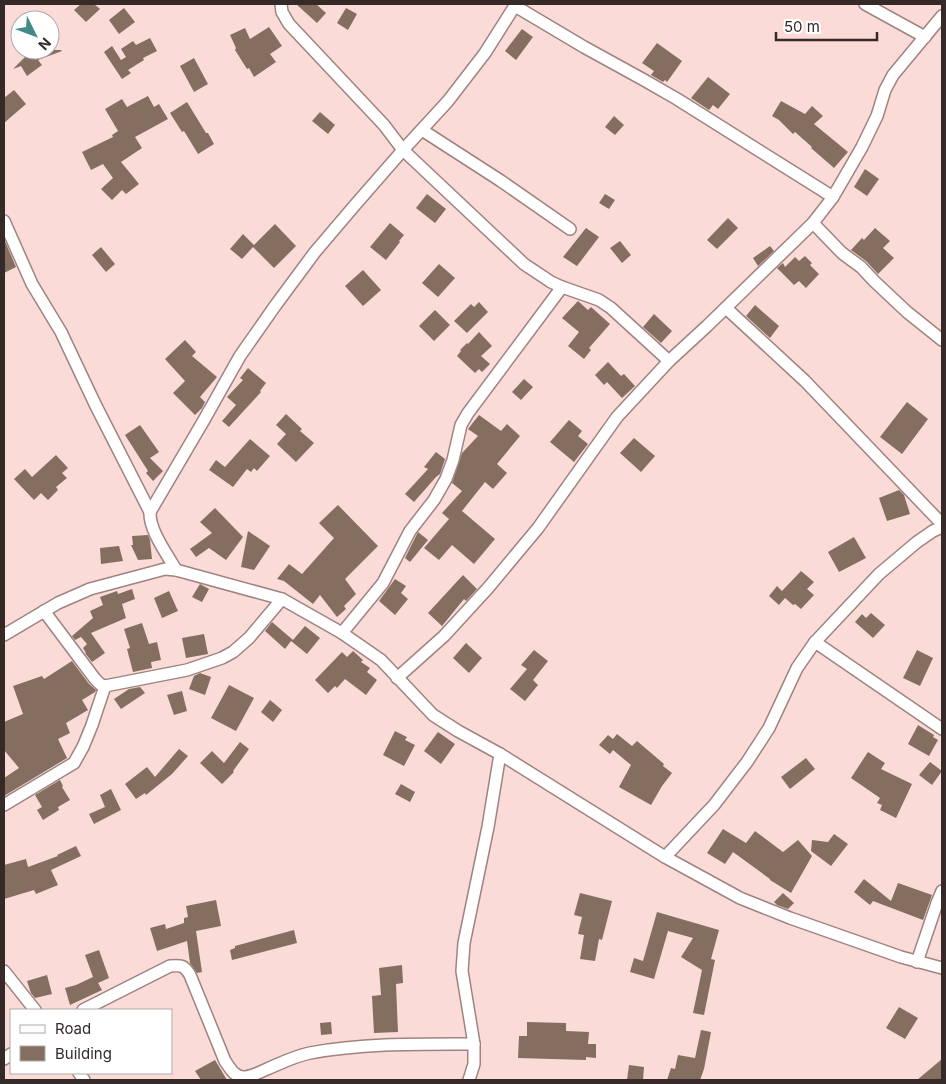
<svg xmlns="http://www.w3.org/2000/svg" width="946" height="1084" font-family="Inter,sans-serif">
<rect width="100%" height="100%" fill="#fbdbd8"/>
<!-- building -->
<g fill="#846e5f">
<path d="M 81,4 L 94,4 L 100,9 L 86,22 L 74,10 Z"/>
<path d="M 296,4 L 316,4 L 326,13 L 317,23 Z"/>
<path d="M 124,8 L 135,22 L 119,34 L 109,20 Z"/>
<path d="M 346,8 L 357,14 L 348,30 L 337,23 Z"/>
<path d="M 269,27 L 282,46 L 270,54 L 276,62 L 254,77 L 249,68 L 247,69 L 235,50 L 236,48 L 230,35 L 245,28 L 250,39 Z"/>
<path d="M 522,29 L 533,37 L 516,60 L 505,51 Z"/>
<path d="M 150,38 L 157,51 L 143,58 L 144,60 L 128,70 L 131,73 L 122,79 L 104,52 L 112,46 L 121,60 L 126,57 L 121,49 L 133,41 L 136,45 Z"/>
<path d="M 657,43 L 682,61 L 667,82 L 665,80 L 663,82 L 651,75 L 654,71 L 642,63 Z"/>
<path d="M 32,50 L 61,50 L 62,51 L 38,60 L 42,65 L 27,76 L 21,66 L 13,69 Z"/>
<path d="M 194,58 L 208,84 L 194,92 L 180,66 Z"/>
<path d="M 708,77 L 730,94 L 718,109 L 713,105 L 709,110 L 691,98 Z"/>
<path d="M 14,90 L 26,104 L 4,123 L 4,98 Z"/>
<path d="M 148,96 L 154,107 L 159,104 L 168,119 L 135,137 L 142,148 L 121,162 L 139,184 L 126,194 L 122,190 L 112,200 L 101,189 L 113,178 L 103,164 L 91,170 L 82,152 L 113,137 L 112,135 L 118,131 L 105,109 L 122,99 L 127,107 Z"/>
<path d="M 781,101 L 805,114 L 812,106 L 823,116 L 814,124 L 848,152 L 834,168 L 811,148 L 812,147 L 795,132 L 793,134 L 779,120 L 772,116 Z"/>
<path d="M 187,102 L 206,133 L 208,133 L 214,144 L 198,154 L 184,131 L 182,132 L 170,113 Z"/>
<path d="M 320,112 L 335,125 L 328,134 L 312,121 Z"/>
<path d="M 614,116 L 624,125 L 615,135 L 605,127 Z"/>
<path d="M 865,169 L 879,179 L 867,196 L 854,187 Z"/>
<path d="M 427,194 L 446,209 L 435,223 L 416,208 Z"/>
<path d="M 605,194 L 615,200 L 609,209 L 599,203 Z"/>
<path d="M 728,218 L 738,228 L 717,249 L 707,240 Z"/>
<path d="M 390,223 L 404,235 L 399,241 L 400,242 L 386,260 L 370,247 Z"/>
<path d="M 275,224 L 296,246 L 274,268 L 253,247 L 242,259 L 230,249 L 243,234 L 254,245 Z"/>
<path d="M 586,228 L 599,237 L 577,266 L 563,257 Z"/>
<path d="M 875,228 L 890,241 L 883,248 L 894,258 L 878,274 L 866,261 L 851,250 L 862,238 L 864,240 Z"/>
<path d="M 4,239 L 16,267 L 4,273 Z"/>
<path d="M 620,241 L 631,255 L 622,263 L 610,248 Z"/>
<path d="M 770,246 L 774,251 L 758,266 L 753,258 Z"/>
<path d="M 101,247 L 115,264 L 106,272 L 92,255 Z"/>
<path d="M 805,256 L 812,263 L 810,265 L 819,274 L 806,288 L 799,281 L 794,285 L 777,268 L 783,263 L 785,267 L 795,257 L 799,261 Z"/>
<path d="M 439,264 L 455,278 L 438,297 L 422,283 Z"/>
<path d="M 363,270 L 381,290 L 363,306 L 345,286 Z"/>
<path d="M 578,301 L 588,310 L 591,307 L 610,324 L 589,348 L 591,350 L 584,359 L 568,346 L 579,332 L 562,318 Z"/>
<path d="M 479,302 L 488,312 L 467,333 L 454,321 L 471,304 L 474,307 Z"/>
<path d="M 755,305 L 779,326 L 770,338 L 746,316 Z"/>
<path d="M 435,310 L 450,325 L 434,341 L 419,326 Z"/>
<path d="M 654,314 L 672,331 L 661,343 L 643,327 Z"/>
<path d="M 479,332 L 492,346 L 481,356 L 490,364 L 482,372 L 479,369 L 475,373 L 457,356 L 461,351 L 460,350 L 467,343 L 468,344 Z"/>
<path d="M 185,340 L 196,352 L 192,356 L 217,377 L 200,397 L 205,402 L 202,408 L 195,415 L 173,393 L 185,381 L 165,359 Z"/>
<path d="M 608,362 L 621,376 L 624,374 L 635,386 L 622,398 L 607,382 L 604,385 L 595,375 Z"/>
<path d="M 248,368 L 266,383 L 260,391 L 261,392 L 229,427 L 222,421 L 236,405 L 227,397 L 243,380 L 240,378 Z"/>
<path d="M 524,379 L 533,387 L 521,400 L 512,392 Z"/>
<path d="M 907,402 L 928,419 L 902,454 L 880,437 Z"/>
<path d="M 286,414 L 302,429 L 300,431 L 314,443 L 296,462 L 277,444 L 286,434 L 276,425 Z"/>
<path d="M 479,415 L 501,431 L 507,424 L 520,436 L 497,464 L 507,473 L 493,489 L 485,482 L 462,511 L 495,539 L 474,564 L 452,545 L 439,560 L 424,548 L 449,519 L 442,513 L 462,491 L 452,483 L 462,453 L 478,436 L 468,429 Z"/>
<path d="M 569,420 L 582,431 L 578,436 L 588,444 L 574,462 L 550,442 Z"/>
<path d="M 140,425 L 159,452 L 150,458 L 163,471 L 153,481 L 146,473 L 148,471 L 125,435 Z"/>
<path d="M 634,438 L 655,456 L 641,472 L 620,453 Z"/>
<path d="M 250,439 L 270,456 L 257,471 L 254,468 L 251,472 L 247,469 L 233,487 L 209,470 L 216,460 L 225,467 Z"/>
<path d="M 436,452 L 445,459 L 440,474 L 436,477 L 414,502 L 405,494 L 428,469 L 424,467 Z"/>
<path d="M 56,455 L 68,468 L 62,473 L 67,478 L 56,487 L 58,490 L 48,500 L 41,493 L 34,500 L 14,479 L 25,469 L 32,477 Z"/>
<path d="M 899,490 L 904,495 L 910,514 L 887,521 L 879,498 Z"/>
<path d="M 338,505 L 378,546 L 345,579 L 356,594 L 344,606 L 346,609 L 337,617 L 320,595 L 313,604 L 284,581 L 277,579 L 289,564 L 302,574 L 334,538 L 319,523 Z"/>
<path d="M 215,508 L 243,537 L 226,560 L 209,548 L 196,557 L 190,549 L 212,533 L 200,522 Z"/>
<path d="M 248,531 L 270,546 L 254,570 L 241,567 Z"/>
<path d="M 418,532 L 428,540 L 410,562 L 405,558 Z"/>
<path d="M 148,535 L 150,540 L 152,559 L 138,560 L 131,545 L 133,545 L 132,536 Z"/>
<path d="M 854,537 L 866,558 L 839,572 L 828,552 Z"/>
<path d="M 119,546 L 123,561 L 101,564 L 100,548 Z"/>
<path d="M 801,571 L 814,582 L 807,589 L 814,595 L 801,609 L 795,604 L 793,605 L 785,598 L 779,605 L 769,596 L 777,586 L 782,591 Z"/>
<path d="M 463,575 L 477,589 L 466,601 L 464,599 L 442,626 L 428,613 Z"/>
<path d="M 395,579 L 406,586 L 401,593 L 408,599 L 395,615 L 379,601 Z"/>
<path d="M 200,584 L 209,589 L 202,602 L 192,597 Z"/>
<path d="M 132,589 L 135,599 L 122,604 L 126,618 L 91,633 L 105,653 L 92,662 L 85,653 L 86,653 L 83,648 L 87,644 L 81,637 L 75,640 L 72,636 L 93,618 L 90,611 L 103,605 L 100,597 L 117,591 L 118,594 Z"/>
<path d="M 169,591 L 178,611 L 162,618 L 154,598 Z"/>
<path d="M 871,613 L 885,625 L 873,638 L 855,622 L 862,614 L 866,618 Z"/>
<path d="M 272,622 L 293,640 L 305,626 L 320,638 L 307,654 L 291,641 L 285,649 L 265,631 Z"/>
<path d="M 142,623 L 149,644 L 157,642 L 161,660 L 151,662 L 152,668 L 133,672 L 127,649 L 130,648 L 124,629 Z"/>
<path d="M 204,634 L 208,654 L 186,658 L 182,638 Z"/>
<path d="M 466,643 L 482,658 L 469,673 L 453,658 Z"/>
<path d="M 534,650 L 548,661 L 533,680 L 538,685 L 525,701 L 510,689 L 527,669 L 521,665 Z"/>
<path d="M 917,650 L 933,658 L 920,686 L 903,678 Z"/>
<path d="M 353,651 L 363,660 L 361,662 L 370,668 L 367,672 L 377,680 L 366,695 L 345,679 L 337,688 L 335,686 L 328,693 L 315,680 L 342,652 L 347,657 Z"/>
<path d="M 72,661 L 89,684 L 96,690 L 95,692 L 82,700 L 88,710 L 66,723 L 70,733 L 58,739 L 67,758 L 4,796 L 4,778 L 19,768 L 4,750 L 4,722 L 23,714 L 13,686 L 42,676 L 44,679 Z"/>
<path d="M 200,673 L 211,677 L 205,695 L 189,689 L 194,676 Z"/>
<path d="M 229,685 L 254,698 L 236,731 L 211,718 Z"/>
<path d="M 140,687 L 145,693 L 121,709 L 114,699 L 129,689 Z"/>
<path d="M 182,691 L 187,711 L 174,715 L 167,695 Z"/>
<path d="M 270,700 L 282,710 L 273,722 L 261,712 Z"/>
<path d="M 918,725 L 934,735 L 933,737 L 938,740 L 929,756 L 908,744 Z"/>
<path d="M 395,731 L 407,737 L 405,740 L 415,745 L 404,766 L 383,755 Z"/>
<path d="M 438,732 L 455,744 L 441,764 L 424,751 Z"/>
<path d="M 617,734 L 632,746 L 637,741 L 664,764 L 663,766 L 672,773 L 662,786 L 651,805 L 619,787 L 631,765 L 613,750 L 610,754 L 599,745 L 608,735 L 613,739 Z"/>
<path d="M 240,742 L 249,749 L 233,771 L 234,772 L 222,784 L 200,763 L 212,751 L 224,763 Z"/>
<path d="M 179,749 L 188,756 L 172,774 L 146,795 L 145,793 L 136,799 L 125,784 L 147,767 L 155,777 Z"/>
<path d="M 868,752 L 885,763 L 881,769 L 912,784 L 896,818 L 880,810 L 882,805 L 877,803 L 880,798 L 851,778 Z"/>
<path d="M 806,758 L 815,769 L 790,789 L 781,777 Z"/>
<path d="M 930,762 L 942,771 L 932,785 L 919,775 Z"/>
<path d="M 60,780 L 63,786 L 62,787 L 70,800 L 58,807 L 59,810 L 43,820 L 37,810 L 42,807 L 35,795 Z"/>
<path d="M 401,784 L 415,792 L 410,802 L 395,794 Z"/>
<path d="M 111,789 L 121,810 L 94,824 L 89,814 L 105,807 L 100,795 Z"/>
<path d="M 723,829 L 746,843 L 755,831 L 783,852 L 798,840 L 812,856 L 791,893 L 770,880 L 770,879 L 733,852 L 725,864 L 707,853 Z"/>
<path d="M 834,834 L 848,844 L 831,866 L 811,851 L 812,840 L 828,842 Z"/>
<path d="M 76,846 L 81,856 L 51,870 L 58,885 L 36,894 L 34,890 L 4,899 L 4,865 L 26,859 L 28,867 L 58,856 L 57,855 Z"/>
<path d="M 864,879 L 891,901 L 898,883 L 932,895 L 923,920 L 873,901 L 870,905 L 854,892 Z"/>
<path d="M 580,893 L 612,901 L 602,940 L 599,939 L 595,961 L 580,959 L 584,935 L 578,934 L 582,917 L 574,915 Z"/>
<path d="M 783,893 L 794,903 L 788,909 L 777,905 L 774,902 Z"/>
<path d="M 216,900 L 221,926 L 196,931 L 202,972 L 197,973 L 190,963 L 187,941 L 157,951 L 150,928 L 165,924 L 166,929 L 184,923 L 184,918 L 188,917 L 186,906 Z"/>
<path d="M 657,912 L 719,930 L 711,959 L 715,960 L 704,1015 L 693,1013 L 702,970 L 681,957 L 693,938 L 668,931 L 654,979 L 630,972 L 634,958 L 643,961 Z"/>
<path d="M 294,930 L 297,943 L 232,960 L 230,950 L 235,948 L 235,946 Z"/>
<path d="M 99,950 L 109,978 L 98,983 L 102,990 L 70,1005 L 65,988 L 76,985 L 93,977 L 85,955 Z"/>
<path d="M 402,965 L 403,983 L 396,984 L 398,1032 L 374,1033 L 372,996 L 381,995 L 379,968 Z"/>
<path d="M 47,975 L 52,994 L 35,998 L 31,993 L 27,981 Z"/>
<path d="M 899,1007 L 918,1018 L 905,1039 L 886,1028 Z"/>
<path d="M 331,1022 L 332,1034 L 321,1035 L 320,1023 Z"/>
<path d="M 527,1022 L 566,1023 L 566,1031 L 589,1032 L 588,1044 L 596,1044 L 596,1058 L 586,1057 L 586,1060 L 518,1058 L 519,1036 L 527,1036 Z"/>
<path d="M 701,1030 L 711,1032 L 704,1069 L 700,1080 L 667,1080 L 671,1068 L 675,1069 L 678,1055 L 695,1058 Z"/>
<path d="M 942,1059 L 942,1080 L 917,1080 Z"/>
<path d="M 215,1060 L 227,1080 L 201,1080 L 195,1071 Z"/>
<path d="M 629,1065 L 644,1067 L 643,1080 L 627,1080 Z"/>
</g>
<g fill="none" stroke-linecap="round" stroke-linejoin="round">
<defs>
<g id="street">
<path d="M 281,4 L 282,12 L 289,24 L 384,125 L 403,150 L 524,264 L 551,282 L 562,287 L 599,300 L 611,308 L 669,361"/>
<path d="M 865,4 L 925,37"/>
<path d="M 515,6 L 584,47 L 644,80 L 677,99 L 833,197"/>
<path d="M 422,130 L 501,181 L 570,229"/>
<path d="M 4,221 L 32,284 L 61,332 L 95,404 L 150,512"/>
<path d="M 813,223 L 842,253 L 861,267 L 874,281 L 907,312 L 942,340"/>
<path d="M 726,308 L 805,381 L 942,524"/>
<path d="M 176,570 C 167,554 149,530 150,512 L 204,420 L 240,356 L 275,306 L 315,252 L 355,205 L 403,150 L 448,101 L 485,53 L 516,4"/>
<path d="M 44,611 L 95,679 L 100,684 L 105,686 L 187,670 L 222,658 L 233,652 L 249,638 L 282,599"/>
<path d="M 342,633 L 383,583 L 410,531 L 434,500 L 446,479 L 453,460 L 461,425 L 468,413 L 562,287"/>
<path d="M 4,635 L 58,603 L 90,589 L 165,569 L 176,570 L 282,599 L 342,633 L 381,660 L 433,715 L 458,731 L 500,754 L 665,857 L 740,898 L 790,918 L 901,957 L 942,968"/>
<path d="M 815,642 L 942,729"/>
<path d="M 397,678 L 444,636 L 488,588 L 538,528 L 617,417 L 669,361 L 707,326 L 813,223 L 833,197 L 862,147 L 877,116 L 885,90 L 893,75 L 942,16"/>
<path d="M 4,805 L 74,763 L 83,747 L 92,725 L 105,686"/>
<path d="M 665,857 L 714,805 L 747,762 L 769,728 L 797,668 L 815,642 L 879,574 L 917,542 L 933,531 L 942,527"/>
<path d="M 917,962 L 937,903 L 942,891"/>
<path d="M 4,971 L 35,1010"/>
<path d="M 83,1010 L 170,966 C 181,965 184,965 190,975 L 225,1061 C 230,1068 235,1078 245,1077 C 253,1076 260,1072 267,1069 C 281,1063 295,1056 310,1053 C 364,1043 419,1044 474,1044"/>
<path d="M 4,1059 L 11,1054"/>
<path d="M 79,1073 L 84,1080"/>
<path d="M 469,1080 L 474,1064 L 474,1044 L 462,971 L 464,943 L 488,827 L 500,754"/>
</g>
</defs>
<!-- street casing -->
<use href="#street" stroke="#9f8380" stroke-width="14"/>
<!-- street -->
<use href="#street" stroke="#fff" stroke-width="11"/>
</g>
<!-- border -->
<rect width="946" height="1084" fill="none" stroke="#362a29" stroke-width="10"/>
<!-- legend -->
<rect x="10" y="1009" width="162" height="65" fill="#ffffff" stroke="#afaaa9"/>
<rect x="20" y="1025" width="25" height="8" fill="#ffffff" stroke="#afaaa9"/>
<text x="55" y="1034" font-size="15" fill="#362a29">Road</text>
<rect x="20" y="1046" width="25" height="15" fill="#846e5f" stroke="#afaaa9"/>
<text x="55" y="1059" font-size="15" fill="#362a29">Building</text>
<!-- north arrow -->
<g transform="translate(35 35) rotate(132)"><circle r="24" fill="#ffffff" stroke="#afaaa9"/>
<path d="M0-4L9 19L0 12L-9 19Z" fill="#428a88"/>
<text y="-8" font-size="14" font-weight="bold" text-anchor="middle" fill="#362a29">N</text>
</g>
<!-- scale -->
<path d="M776 32v8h101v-8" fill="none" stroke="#362a29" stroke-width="2.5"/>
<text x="784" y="32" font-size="15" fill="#362a29" stroke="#ffffff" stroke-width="4" paint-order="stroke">50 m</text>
</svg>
